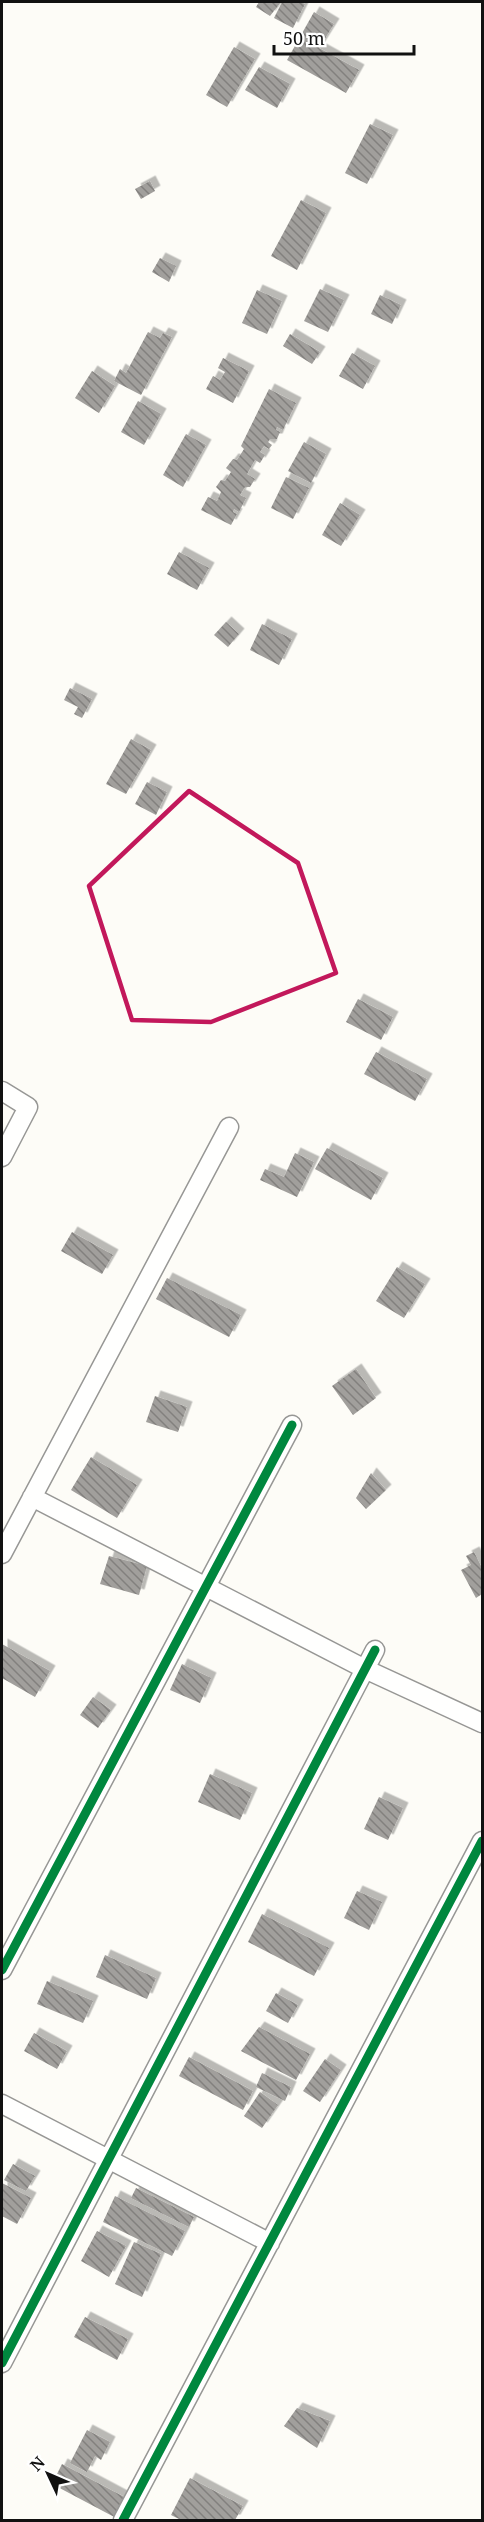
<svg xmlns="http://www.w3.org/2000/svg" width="484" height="2522" viewBox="0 0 484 2522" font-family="'Noto Serif',serif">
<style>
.building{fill:url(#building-back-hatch);filter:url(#shadow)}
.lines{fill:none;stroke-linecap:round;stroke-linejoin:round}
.minor-casing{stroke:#979795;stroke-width:21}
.minor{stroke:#fffffe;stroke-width:18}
.cycleway-casing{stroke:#fff;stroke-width:13}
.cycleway{stroke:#00873e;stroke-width:9}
.marked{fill:none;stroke:#c2185b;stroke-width:4.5;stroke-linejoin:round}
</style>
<defs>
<pattern id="building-back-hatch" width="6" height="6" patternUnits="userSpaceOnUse" patternTransform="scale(1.5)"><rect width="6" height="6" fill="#a19f9c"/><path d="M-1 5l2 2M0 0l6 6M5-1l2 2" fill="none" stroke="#82807e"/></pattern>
<filter id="shadow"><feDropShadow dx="5.5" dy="-5.5" stdDeviation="0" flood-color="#0004"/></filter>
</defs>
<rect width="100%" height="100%" fill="#fdfcf7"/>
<!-- building -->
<path class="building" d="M259,2H281L270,16L256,7Z
M282,2H300L305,4L293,28L274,18Z
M314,12L334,24L319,48L359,70L346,93L287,60Z
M234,47L255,59L227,107L206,95Z
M259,67L290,84L277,108L245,90Z
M370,124L393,135L367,184L345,173Z
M150,181L155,191L141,199L135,189Z
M301,200L326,213L297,270L271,256Z
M160,258L176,266L169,282L152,272Z
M320,289L344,300L328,332L304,321Z
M257,290L282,301L267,334L242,323Z
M380,295L401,305L392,324L371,314Z
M148,332L160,338L163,333L172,337L141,395L114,381L120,369L126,373Z
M290,334L320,352L312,364L283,346Z
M352,353L375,366L363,389L339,376Z
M223,358L249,371L233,403L206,389L213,376L220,380L225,372L218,368Z
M92,371L115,386L99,413L75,398Z
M269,389L296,403L283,430L277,427L276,430L280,432L277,439H270L268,442L272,445L269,449L264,446L260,452L265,455L260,463L255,460L247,474L255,479L250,487H245L240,495L246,498L239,512L234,509L233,512L237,514L231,525L201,510L208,497L217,501L221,492L216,487L221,480L225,481L231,472L226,468L233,459L237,460L244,449L241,446Z
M138,401L161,414L144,445L121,432Z
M186,434L206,445L183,487L163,475Z
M304,442L326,454L311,483L288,471Z
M286,477L309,488L293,519L271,508Z
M340,503L360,515L341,546L322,535Z
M179,552L209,568L197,590L167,574Z
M226,622L239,634L228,647L214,635Z
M262,624L292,639L279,665L250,650Z
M70,688L92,699L82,718L74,714L78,707L64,700Z
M131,739L151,750L126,794L106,784Z
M147,782L167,792L156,815L135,804Z
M358,999L393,1017L381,1040L346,1022Z
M376,1052L427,1079L415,1101L364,1074Z
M327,1148L383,1178L371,1200L315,1169Z
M295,1153L314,1162L297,1197L260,1180L265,1169L284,1177Z
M72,1232L113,1255L102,1274L61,1251Z
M397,1267L425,1284L404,1318L376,1301Z
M167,1278L241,1315L229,1337L156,1299Z
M356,1369L376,1398L353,1415L332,1386Z
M155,1396L187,1407L178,1432L146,1422Z
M91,1457L137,1485L117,1518L71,1490Z
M371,1473L386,1490L366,1509L356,1498Z
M474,1552L482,1568V1594L476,1598L461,1570L471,1565L466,1556Z
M109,1556L147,1566L139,1595L100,1584Z
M2,1644L50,1671L35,1697L2,1678Z
M182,1664L211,1678L200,1703L170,1690Z
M93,1697L111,1710L98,1728L80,1715Z
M210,1774L252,1793L240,1820L198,1802Z
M379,1797L403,1808L388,1840L364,1829Z
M357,1891L382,1902L369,1930L344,1918Z
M262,1914L329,1948L314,1976L248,1942Z
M105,1955L156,1978L147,1999L96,1977Z
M47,1981L93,2001L83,2023L37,2004Z
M276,1993L298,2005L288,2023L266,2011Z
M259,2027L310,2054L296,2080L241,2051Z
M34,2033L67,2051L57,2069L24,2051Z
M189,2057L253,2091L243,2110L179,2076Z
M325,2059L341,2070L320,2102L303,2091Z
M262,2073L291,2087L285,2101L256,2087Z
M260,2092L278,2105L262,2128L244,2116Z
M13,2164L35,2176L26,2191L4,2180Z
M2,2183L31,2198L17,2224L2,2216Z
M136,2188L194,2217L189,2227L131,2198Z
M115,2196L185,2231L172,2256L103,2222Z
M97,2231L126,2246L109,2277L81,2261Z
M134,2242L161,2254L142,2297L115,2284Z
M85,2317L128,2339L117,2360L74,2337Z
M297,2408L330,2421L317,2448L284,2426Z
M87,2430L110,2442L101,2460L95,2456L87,2472L70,2463Z
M62,2464L128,2499L118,2519L52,2484Z
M190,2478L243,2506L235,2520H181L171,2515Z"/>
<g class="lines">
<!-- minor casing -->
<g class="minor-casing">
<path id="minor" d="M2,1091L28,1107L2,1157
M32,1497L365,1669L482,1723
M2,1554L229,1127
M2,1970L292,1425
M2,2104L270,2243
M2,2363L375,1650
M123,2520L482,1841"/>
</g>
<!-- minor -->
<use href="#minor" class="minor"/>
<!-- cycleway casing -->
<g class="cycleway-casing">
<path id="cycleway" d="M2,1970L292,1425
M2,2363L375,1650
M123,2520L482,1841"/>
</g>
<!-- cycleway -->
<use href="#cycleway" class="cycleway"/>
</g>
<!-- marked area -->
<path class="marked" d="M189,791L298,863L336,973L211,1022L132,1020L89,886Z"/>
<!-- border -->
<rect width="484" height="2522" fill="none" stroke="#111111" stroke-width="6"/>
<!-- north arrow -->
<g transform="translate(48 2474) rotate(314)" stroke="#ffffff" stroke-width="4.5" paint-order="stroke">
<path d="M0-4.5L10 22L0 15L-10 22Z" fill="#111111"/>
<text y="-9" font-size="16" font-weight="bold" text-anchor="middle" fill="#111111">N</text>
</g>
<!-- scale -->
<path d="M274 45v9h140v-9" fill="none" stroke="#111111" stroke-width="3"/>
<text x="283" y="45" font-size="18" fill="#111111" stroke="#ffffff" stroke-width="4.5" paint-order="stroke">50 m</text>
</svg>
